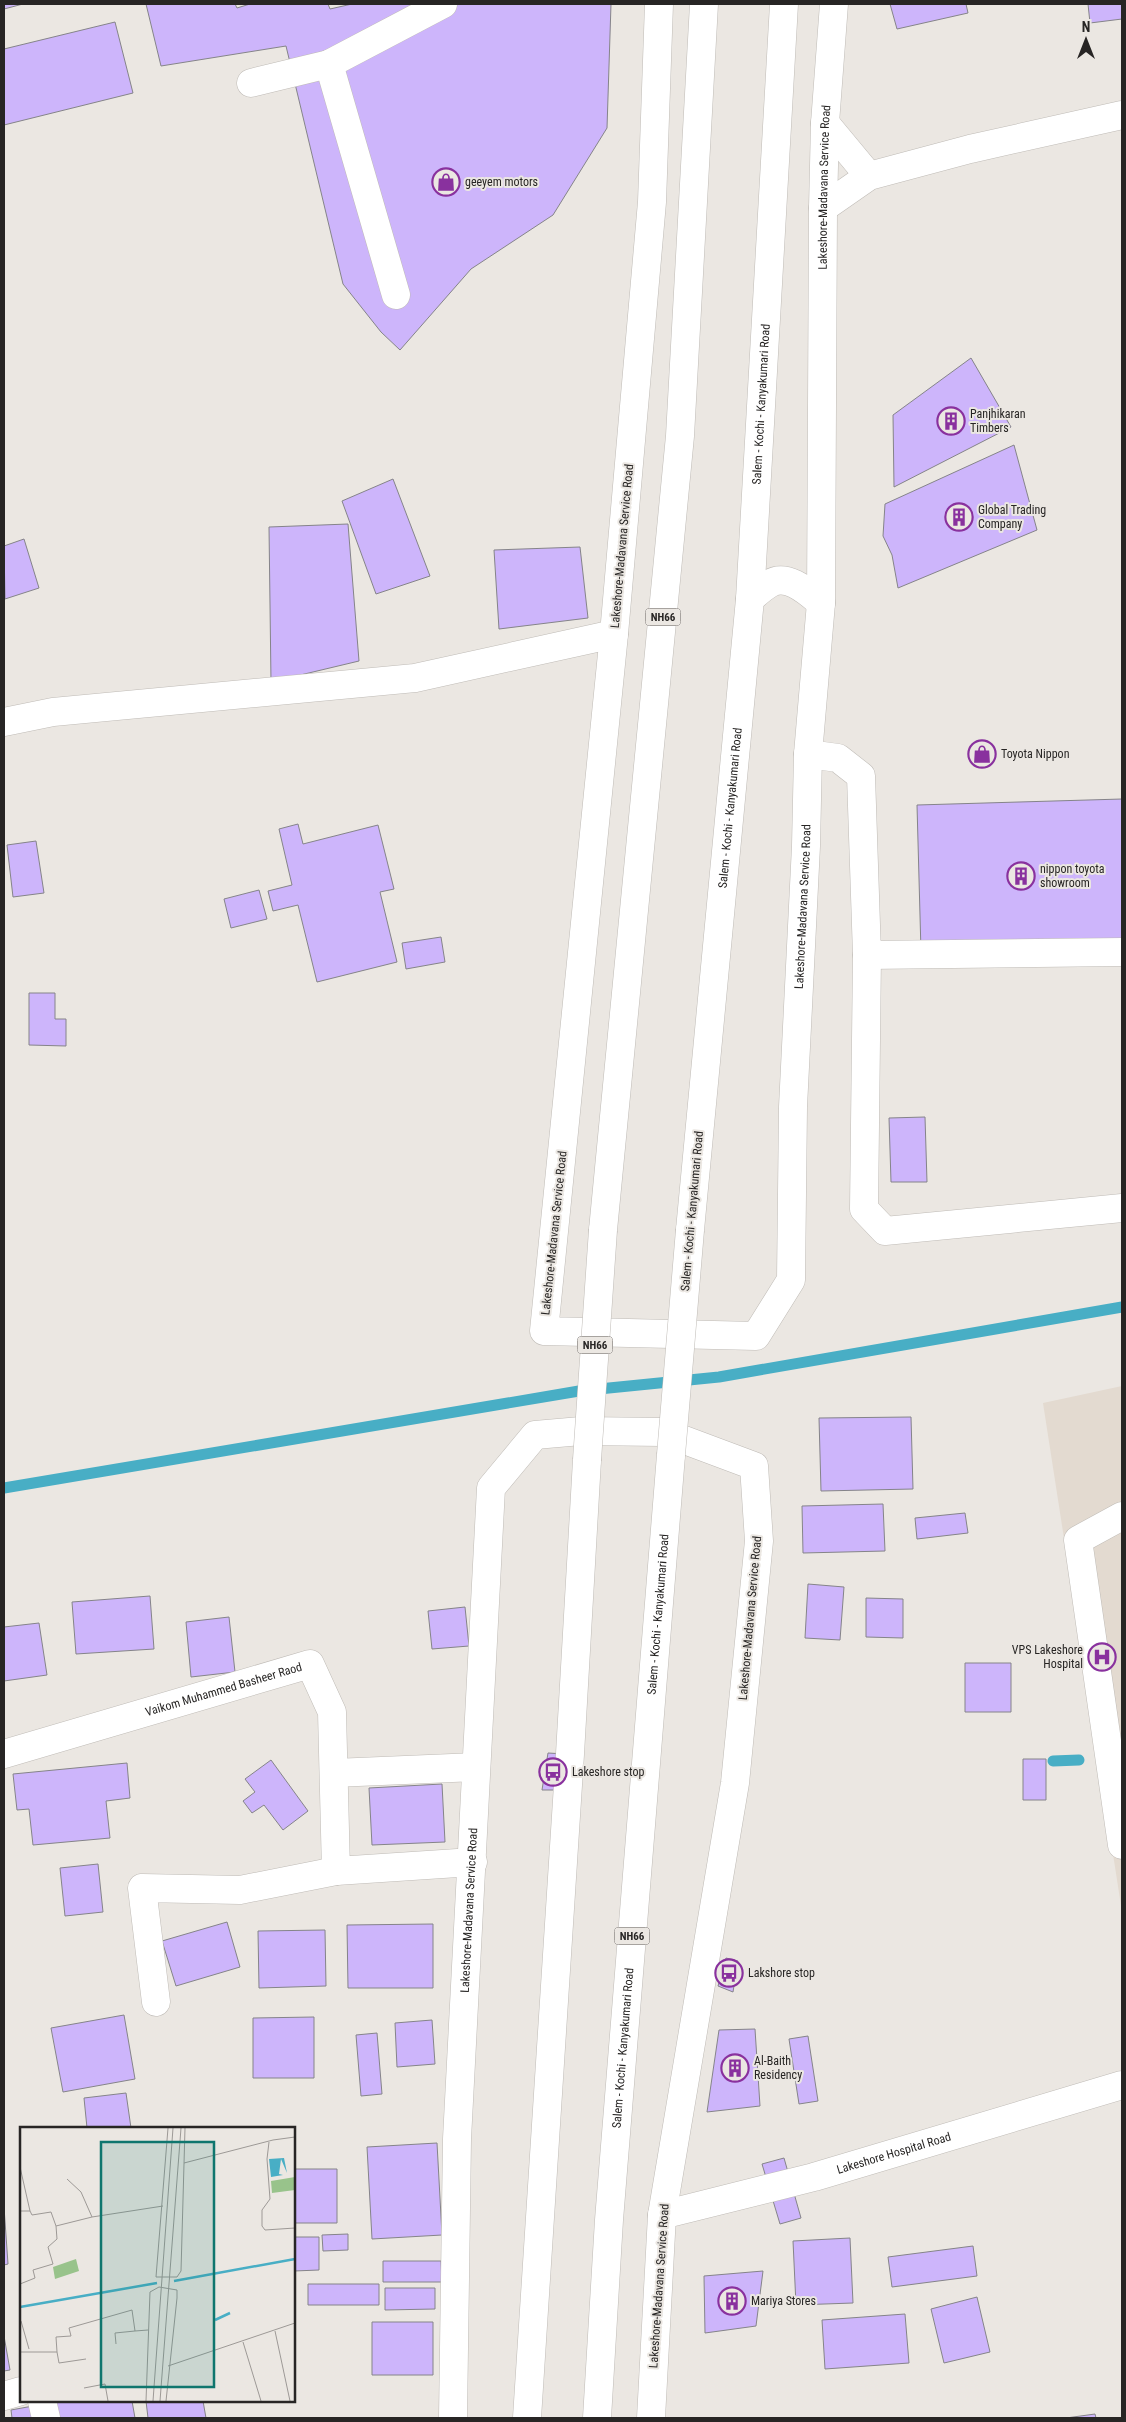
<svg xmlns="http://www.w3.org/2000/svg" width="1126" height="2422" viewBox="0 0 1126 2422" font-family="'Roboto Condensed',sans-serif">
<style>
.built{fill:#e3dad0}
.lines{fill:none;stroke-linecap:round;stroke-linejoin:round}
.stream{stroke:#48aec5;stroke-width:11}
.building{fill:#cdb5fb;stroke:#858489}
.minor-casing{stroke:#bfbbb6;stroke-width:29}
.highway-casing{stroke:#bfbbb6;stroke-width:29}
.minor{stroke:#fff;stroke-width:28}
.highway{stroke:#fff;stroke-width:28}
.highway-bridge-casing{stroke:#bfbbb6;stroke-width:29;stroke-linecap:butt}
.highway-bridge{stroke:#fff;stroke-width:28}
.labels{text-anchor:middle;stroke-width:4;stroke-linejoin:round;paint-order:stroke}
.shield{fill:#ebe7e2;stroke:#625f5d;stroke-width:1}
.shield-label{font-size:11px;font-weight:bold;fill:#272524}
.poi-label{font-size:12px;fill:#272524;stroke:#ebe7e2;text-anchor:start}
.street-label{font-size:12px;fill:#272524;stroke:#ebe7e2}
.inset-river{fill:none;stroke:#48aec5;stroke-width:2.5}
.inset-road{fill:none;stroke:#9d9996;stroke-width:1}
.view{fill:#0f766e;fill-opacity:0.15;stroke:#0f766e;stroke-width:2.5}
.inset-edge{fill:none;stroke:#272524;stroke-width:2.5}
</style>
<rect width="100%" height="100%" fill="#ebe7e2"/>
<!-- built -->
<path class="built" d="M1122,1386V1912L1043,1403Z"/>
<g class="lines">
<!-- stream -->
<path class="stream" d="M4,1488L579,1391L719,1377L1122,1307
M1053,1761L1079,1760"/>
</g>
<!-- building -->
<path class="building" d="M4,4H23L4,9Z
M146,4H235L237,8L250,4H328L330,9L352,4H611L607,128L553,215L471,269L400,350L381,332L343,284L286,46L161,66Z
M890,4H966L968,13L897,29Z
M1088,4H1122V19L1090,23Z
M115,22L133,93L4,125V49Z
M971,358L1011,427L894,487L893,415Z
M1014,445L1037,530L898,588L892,555L883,536L885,504Z
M393,479L430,576L376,594L342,501Z
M348,524L359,661L271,682L269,527Z
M24,539L39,588L5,599L4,546Z
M580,547L588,618L499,629L494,550Z
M1122,799V947L921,952L917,805Z
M298,824L303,844L378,825L394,889L380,892L397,962L317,982L298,905L273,911L268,891L292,885L279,829Z
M36,841L44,893L13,897L7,845Z
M259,890L267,919L231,928L224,899Z
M441,937L445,962L406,969L402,943Z
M29,993H55V1019H66V1046L29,1045Z
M925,1117L927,1182H891L889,1118Z
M911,1417L913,1489L821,1491L819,1418Z
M883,1504L885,1551L803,1553L802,1506Z
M965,1513L968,1533L917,1539L915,1518Z
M808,1584L844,1587L840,1640L805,1638Z
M150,1596L154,1649L76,1654L72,1602Z
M866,1598L903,1599V1638L866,1637Z
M465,1607L469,1646L432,1649L428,1611Z
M229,1617L235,1672L191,1677L186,1622Z
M39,1623L47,1675L4,1681V1627Z
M965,1663H1011V1712H965Z
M548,1753L565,1754L559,1790H542Z
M1023,1759H1046V1800H1023Z
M271,1760L308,1811L283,1830L264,1805L252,1813L243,1801L255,1792L245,1779Z
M127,1763L130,1798L106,1801L110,1838L33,1845L29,1809L17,1810L13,1774Z
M442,1784L445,1842L372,1845L369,1788Z
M98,1864L103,1912L65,1916L60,1868Z
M227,1922L240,1967L176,1986L162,1941Z
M433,1924V1988H348L347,1925Z
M325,1930L326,1986L259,1988L258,1931Z
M726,1958L738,1961L733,1992L718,1986Z
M124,2015L135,2079L63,2092L51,2028Z
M314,2017V2078H253V2018Z
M432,2020L435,2064L397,2067L395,2023Z
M755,2029L760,2106L707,2112L719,2030Z
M377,2033L382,2094L361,2096L356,2035Z
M808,2036L818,2101L799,2104L789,2039Z
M126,2093L131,2128H87L84,2098Z
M437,2143L442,2235L372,2239L367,2147Z
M784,2158L801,2218L780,2224L762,2164Z
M294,2169H337V2223H294Z
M4,2207L8,2264L4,2265Z
M348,2234V2250L323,2251L322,2235Z
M294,2237H319V2270L294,2271Z
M850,2238L853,2303L796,2305L793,2241Z
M973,2246L977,2276L892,2287L888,2257Z
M383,2261H441L442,2282H383Z
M763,2271L756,2326L705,2333L704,2276Z
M308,2284H379V2305H308Z
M385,2288H435V2309L385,2310Z
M977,2297L990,2352L944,2363L931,2309Z
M905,2314L909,2363L825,2369L822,2320Z
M372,2322H433V2375H372Z
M4,2336L10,2370L4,2371Z
M56,2401H132L135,2418H55Z
M146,2401H203L206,2418H148Z
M33,2406L35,2418H12L11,2410Z
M1095,2414L1096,2418H1066Z"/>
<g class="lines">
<!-- minor casing -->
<g class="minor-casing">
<g id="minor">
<path id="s1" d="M659,4L652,202L614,634L544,1331L756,1336L791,1280L793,1107L806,846L808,754L821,603L823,208L825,123L834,4"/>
<path d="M329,64L396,295"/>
<path d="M251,83L329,64L443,4"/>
<path d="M825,123L869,176"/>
<path d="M823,208L869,176L970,149L1122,115"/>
<path d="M4,722L53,712L415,678L614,634"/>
<path d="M808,754L838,758L861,776L867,955L1122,952"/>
<path d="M867,955L864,1209L885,1231L1122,1208"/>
<path d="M1122,1516L1078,1540L1122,1845"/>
<path id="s2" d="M4,1754L310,1664L332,1712L336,1871L473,1862"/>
<path d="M334,1773L476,1767"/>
<path d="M156,2002L142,1888L240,1890L336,1871"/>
<path id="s3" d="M662,2215L814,2177L1122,2085"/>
<path d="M4,2396L21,2391"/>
<path d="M42,2401L46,2418"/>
<path id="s4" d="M453,2418L457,2139L491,1488L535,1435L581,1431L663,1432L754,1466L759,1541L735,1783L662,2215L651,2418"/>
</g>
</g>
<!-- highway casing -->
<g class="highway-casing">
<g id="highway">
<path d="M750,599C756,594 762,588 769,584C787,572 809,593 821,603"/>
<path d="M603,1230L680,436L704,4"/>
<path id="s5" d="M690,1230L750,599L784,4"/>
<path d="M527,2418L570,1754L587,1460"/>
<path id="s6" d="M597,2418L609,2220L671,1455"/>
</g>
</g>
<!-- minor -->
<use href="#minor" class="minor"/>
<!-- highway -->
<use href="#highway" class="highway"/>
<!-- highway-bridge casing -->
<g class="highway-bridge-casing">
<path id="highway-bridge" d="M671,1455L690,1230
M587,1460L603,1230"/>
</g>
<!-- highway-bridge -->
<use href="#highway-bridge" class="highway-bridge"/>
</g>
<!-- icons -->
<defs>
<g id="shop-ring" transform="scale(1.4375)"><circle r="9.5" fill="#ebe7e2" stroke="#89319e" stroke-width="1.5"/><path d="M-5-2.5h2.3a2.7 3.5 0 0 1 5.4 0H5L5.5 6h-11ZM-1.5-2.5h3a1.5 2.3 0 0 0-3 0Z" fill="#89319e"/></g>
<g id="building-ring" transform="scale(1.4375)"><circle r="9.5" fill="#ebe7e2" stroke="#89319e" stroke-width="1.5"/><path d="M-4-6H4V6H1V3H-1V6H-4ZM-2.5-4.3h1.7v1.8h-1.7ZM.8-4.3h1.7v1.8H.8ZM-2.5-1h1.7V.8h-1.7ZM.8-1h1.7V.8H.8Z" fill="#89319e"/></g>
<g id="hospital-ring" transform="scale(1.4375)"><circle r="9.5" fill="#ebe7e2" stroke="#89319e" stroke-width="1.5"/><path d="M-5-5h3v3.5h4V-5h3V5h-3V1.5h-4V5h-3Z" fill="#89319e"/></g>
<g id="bus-ring" transform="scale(1.4375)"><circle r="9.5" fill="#ebe7e2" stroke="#89319e" stroke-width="1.5"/><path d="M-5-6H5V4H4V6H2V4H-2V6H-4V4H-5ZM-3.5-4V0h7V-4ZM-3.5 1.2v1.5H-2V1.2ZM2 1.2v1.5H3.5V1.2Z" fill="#89319e"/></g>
</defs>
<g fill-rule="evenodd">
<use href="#shop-ring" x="446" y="182"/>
<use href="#building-ring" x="951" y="421"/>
<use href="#building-ring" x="959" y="517"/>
<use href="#shop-ring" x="982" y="754"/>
<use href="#building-ring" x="1021" y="876"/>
<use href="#hospital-ring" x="1102" y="1657"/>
<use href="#bus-ring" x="553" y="1772"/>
<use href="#bus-ring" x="729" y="1973"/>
<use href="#building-ring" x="735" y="2068"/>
<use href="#building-ring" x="732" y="2301"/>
</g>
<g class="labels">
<!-- shield labels -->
<g class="shield">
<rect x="645.5" y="608.5" width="35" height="17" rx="4"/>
<rect x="577.5" y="1336.5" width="35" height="17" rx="4"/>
<rect x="614.5" y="1927.5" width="35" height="17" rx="4"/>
</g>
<g class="shield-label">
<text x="663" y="621">NH66</text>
<text x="595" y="1349">NH66</text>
<text x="632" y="1940">NH66</text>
</g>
<!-- poi labels -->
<g class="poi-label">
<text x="465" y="186">geeyem motors</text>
<text x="970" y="418">Panjhikaran<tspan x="970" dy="14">Timbers</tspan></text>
<text x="978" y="514">Global Trading<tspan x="978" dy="14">Company</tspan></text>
<text x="1001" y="758">Toyota Nippon</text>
<text x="1040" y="873">nippon toyota<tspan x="1040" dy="14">showroom</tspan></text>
<text x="1083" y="1654" text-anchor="end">VPS Lakeshore<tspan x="1083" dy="14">Hospital</tspan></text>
<text x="572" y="1776">Lakeshore stop</text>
<text x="748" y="1977">Lakshore stop</text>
<text x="754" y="2065">Al-Baith<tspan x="754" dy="14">Residency</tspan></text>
<text x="751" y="2305">Mariya Stores</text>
</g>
<!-- street labels -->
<g class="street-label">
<text dy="4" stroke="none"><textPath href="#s1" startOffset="2704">Lakeshore-Madavana Service Road</textPath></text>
<text dy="4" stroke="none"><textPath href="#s5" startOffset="829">Salem - Kochi - Kanyakumari Road</textPath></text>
<text transform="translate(622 546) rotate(-85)" y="4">Lakeshore-Madavana Service Road</text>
<text dy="4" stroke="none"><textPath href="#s5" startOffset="424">Salem - Kochi - Kanyakumari Road</textPath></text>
<text dy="4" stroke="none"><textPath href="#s1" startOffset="1984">Lakeshore-Madavana Service Road</textPath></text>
<text transform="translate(692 1211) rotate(-85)" y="4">Salem - Kochi - Kanyakumari Road</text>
<text transform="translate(554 1233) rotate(-84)" y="4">Lakeshore-Madavana Service Road</text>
<text dy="4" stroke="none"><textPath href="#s6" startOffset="806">Salem - Kochi - Kanyakumari Road</textPath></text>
<text transform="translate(750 1618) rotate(-85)" y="4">Lakeshore-Madavana Service Road</text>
<text dy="4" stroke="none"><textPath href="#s2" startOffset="229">Vaikom Muhammed Basheer Raod</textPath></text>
<text dy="4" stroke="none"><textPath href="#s4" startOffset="508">Lakeshore-Madavana Service Road</textPath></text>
<text dy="4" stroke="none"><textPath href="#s6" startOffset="371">Salem - Kochi - Kanyakumari Road</textPath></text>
<text dy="4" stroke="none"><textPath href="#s3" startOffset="240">Lakeshore Hospital Road</textPath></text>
<text transform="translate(659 2286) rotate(-86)" y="4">Lakeshore-Madavana Service Road</text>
</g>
</g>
<!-- overview -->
<g transform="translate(20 2127)">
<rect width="275" height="275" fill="#ebe7e2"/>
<path d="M275,50V63L252,66L251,54ZM56,132L59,144L35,152L33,140Z" fill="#98c38b"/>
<path d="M264,31L267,46L261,32L259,47L263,48L251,50L249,32Z" fill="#48aec5"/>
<path class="inset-river" d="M154,154L275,132M0,180L137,156M195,193L210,186"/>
<path class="inset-road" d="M148,1L136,150H157L161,144L165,1M249,15L247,32L250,72L242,83V99L245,103L275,101M164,36L253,13L275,10M0,40L10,84M47,52L61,65L72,90M0,84H10L12,88L31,85L36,99L72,90L143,79M0,157L15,151L13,143L33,137L28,120L37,112L36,99M1,194L9,222M255,204L270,274M223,215L241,274M96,217L95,206L115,204M0,225H37L36,210L51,209L49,201L112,183L115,204L128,203M37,225L39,236L66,232M148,239L275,196M64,261L85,257L88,274M126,274L130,165L139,160L157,163V171L146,274M133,274L153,1M140,274L161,1"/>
<path class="view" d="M81,15H194V260H81Z"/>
<rect width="275" height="275" class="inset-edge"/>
</g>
<!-- border -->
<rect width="1126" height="2422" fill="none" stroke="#272524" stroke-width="10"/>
<!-- north arrow -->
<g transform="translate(1086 40)" stroke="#ebe7e2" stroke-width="4" paint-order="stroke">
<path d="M0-4L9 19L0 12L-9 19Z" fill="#272524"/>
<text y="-8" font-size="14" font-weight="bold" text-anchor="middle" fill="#272524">N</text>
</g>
</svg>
